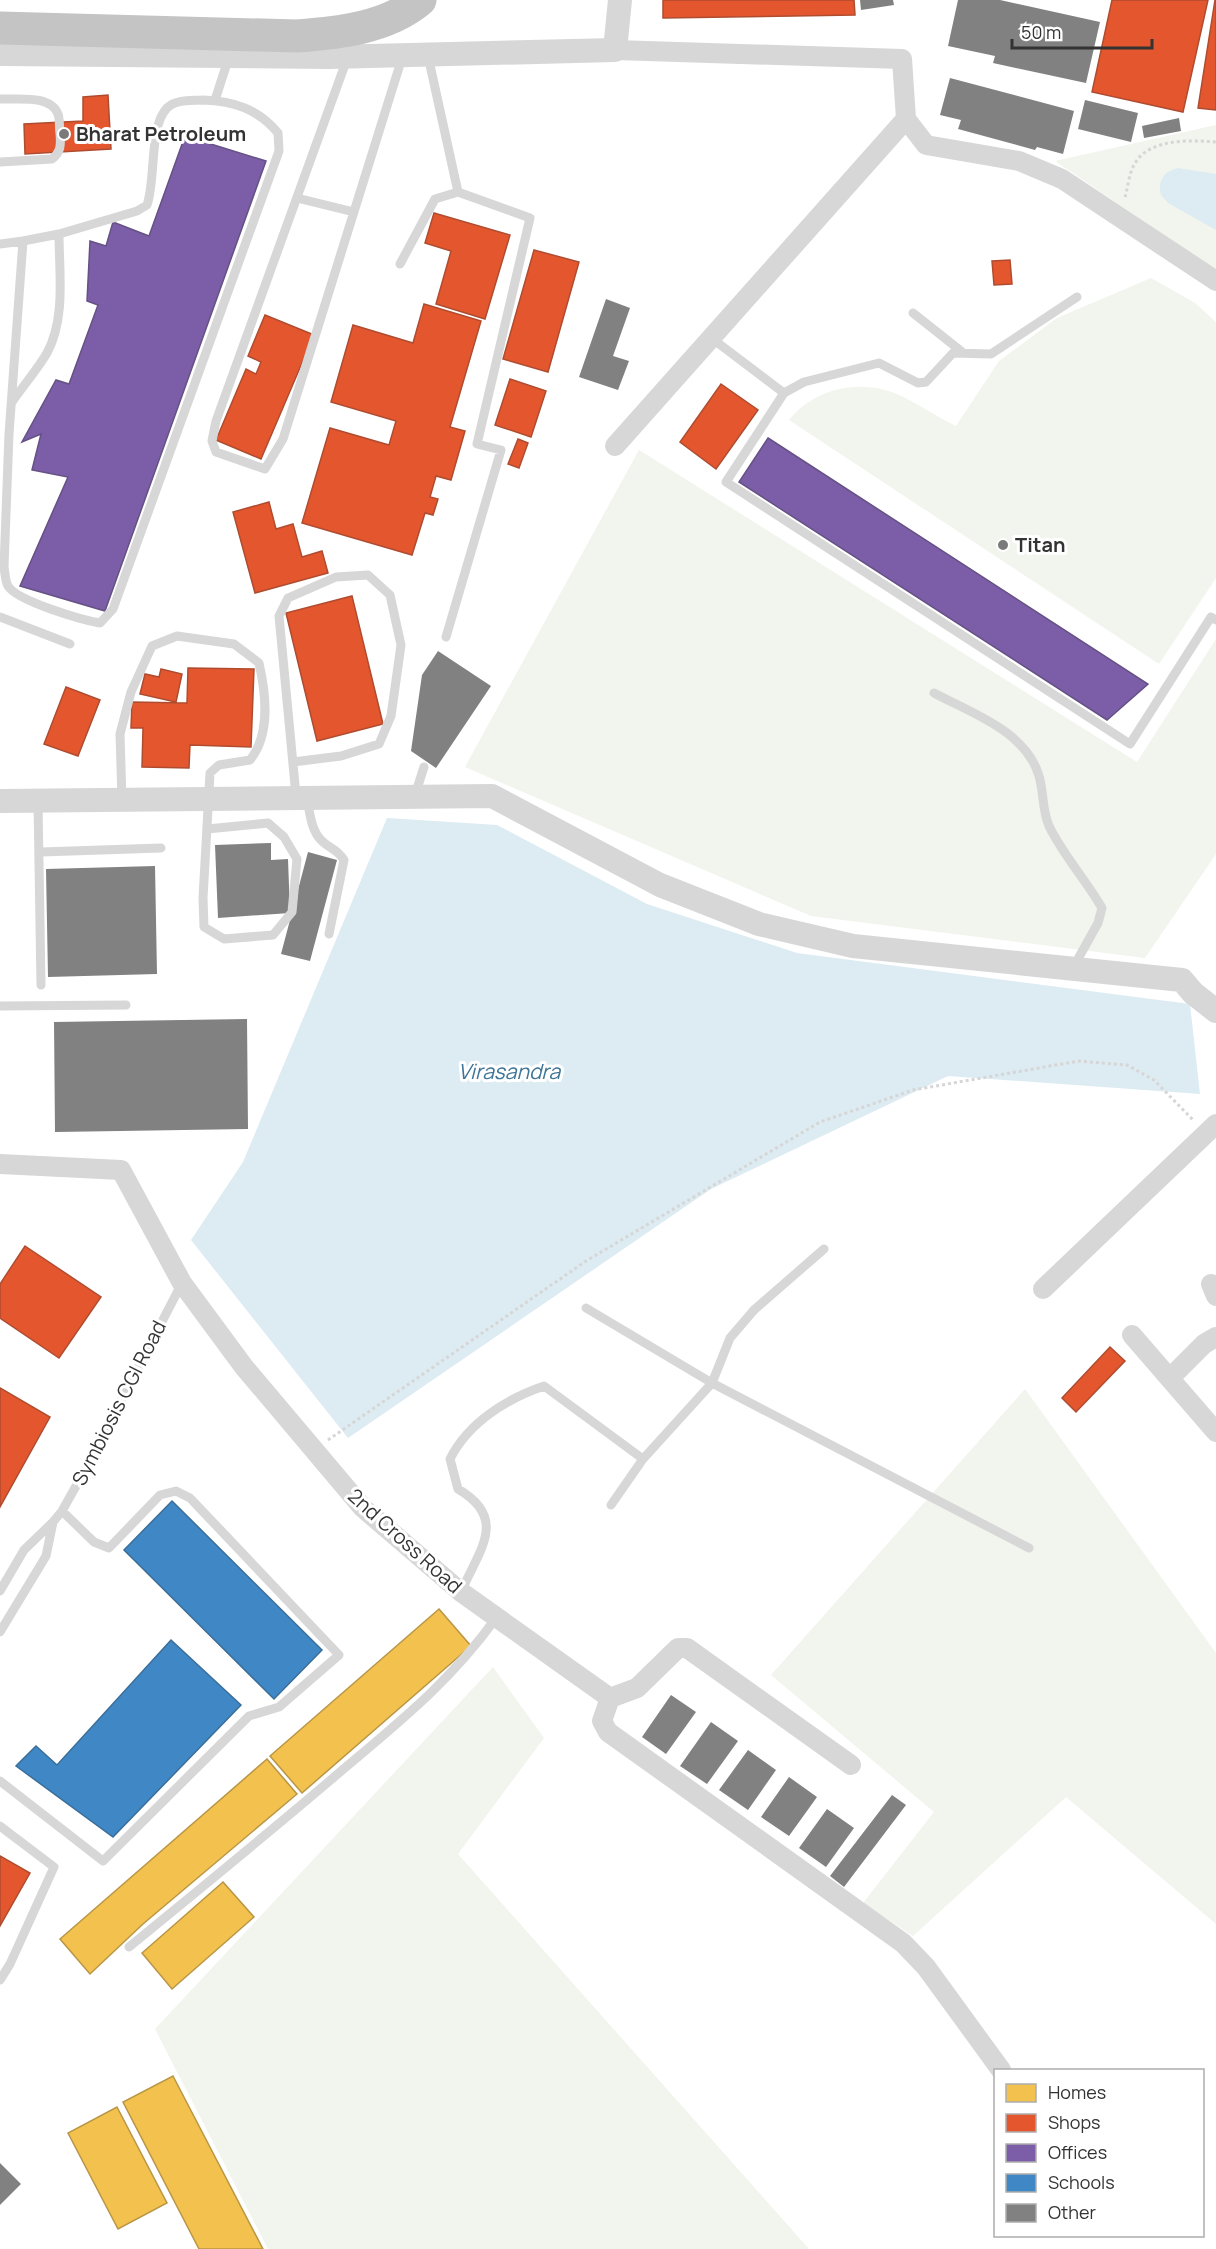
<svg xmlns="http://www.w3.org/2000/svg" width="1216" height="2249" viewBox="0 0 1216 2249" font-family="Manrope,sans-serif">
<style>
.green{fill:#f1f5ed}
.water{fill:#ddebf3}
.homes{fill:#f2c14e;stroke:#b99646;stroke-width:1.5}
.shops{fill:#e4572e;stroke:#af4c30;stroke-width:1.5}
.offices{fill:#7b5ea7;stroke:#655184;stroke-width:1.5}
.schools{fill:#3f88c5;stroke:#3b6e99;stroke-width:1.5}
.building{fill:#818181}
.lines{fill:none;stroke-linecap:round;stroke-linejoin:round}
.path{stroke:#d6d6d6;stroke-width:3;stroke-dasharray:3 3;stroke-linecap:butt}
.service{stroke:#d7d7d7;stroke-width:9}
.minor{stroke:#d7d7d7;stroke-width:20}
.tertiary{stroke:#d7d7d7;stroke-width:24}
.motorway{stroke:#c4c4c4;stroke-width:33}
.poi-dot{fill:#7a7a7a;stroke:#fff;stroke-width:2}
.labels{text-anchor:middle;stroke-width:6;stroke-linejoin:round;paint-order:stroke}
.poi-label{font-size:20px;font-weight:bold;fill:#333;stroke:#fff;text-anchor:start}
.street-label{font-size:20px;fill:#333;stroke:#fff}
.water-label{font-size:21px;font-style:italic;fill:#3f7597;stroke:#fff}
</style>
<rect width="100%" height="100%" fill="#fff"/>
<!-- green -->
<path class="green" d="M1216,125V270L1055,161Z
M1151,278L1195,303L1216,322V578L1159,664L789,420C815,388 861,378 899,395C919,404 937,417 956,426L999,361L1057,318Z
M639,450L1137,762L1216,639V854L1145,958L811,916L465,767Z
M1025,1389L1216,1653V1924L1066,1797L913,1936L863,1903L934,1812L771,1675Z
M493,1667L544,1738L458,1854L809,2249H268L155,2029Z"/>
<!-- water -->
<path class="water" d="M1178,168L1216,174V230L1168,203L1161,195C1157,181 1164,171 1178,168Z
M387,818L497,825L647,904L797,953L1190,1004L1200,1094L948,1076L711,1189L348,1438L191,1240L243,1162Z"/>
<!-- homes -->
<path class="homes" d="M439,1609L471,1646L302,1793L270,1756Z
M267,1759L297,1794L143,1924L90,1974L60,1939Z
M223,1882L254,1917L172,1989L142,1953Z
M173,2076L263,2249H199L123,2102Z
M117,2107L167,2203L118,2229L68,2133Z"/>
<!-- shops -->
<path class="shops" d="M663,0H854L855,15L663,18Z
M1112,0H1208L1183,112L1092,92Z
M1215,0H1216V110L1198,108Z
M108,95L111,149L25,154L24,124L83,121V97Z
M434,213L510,235L485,319L436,304L451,251L425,243Z
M534,250L579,262L548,372L503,359Z
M1010,260L1012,284L994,285L992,261Z
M424,304L481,321L450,427L465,431L451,480L436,476L430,497L438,499L433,515L425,513L412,555L302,523L330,428L389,445L396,421L331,402L353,325L413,343Z
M265,315L314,335L261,459L216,440L246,369L256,374L261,362L248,356Z
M510,379L546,391L531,437L495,425Z
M721,384L758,410L716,469L680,442Z
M518,439L528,443L519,468L508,464Z
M269,502L276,529L293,524L302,557L322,551L328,573L255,593L233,512Z
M352,596L383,724L317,741L286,613Z
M188,668L254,669L251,747L190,745L189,768L142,767L143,728H131L132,702L187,703Z
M161,669L182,674L176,702L140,694L145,674L159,677Z
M66,687L100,700L78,756L44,744Z
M25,1246L101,1297L59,1358L0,1318V1284Z
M1110,1347L1125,1361L1076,1412L1062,1398Z
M0,1388L50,1417L0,1507Z
M0,1856L30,1873L0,1926Z"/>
<!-- offices -->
<path class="offices" d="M185,136L266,161L105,611L20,586L68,477L32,470L41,434L22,442L56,380L69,384L98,305L87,301L90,241L106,246L113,222L149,236Z
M768,438L1148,684L1107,720L739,482Z"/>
<!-- schools -->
<path class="schools" d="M172,1501L322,1650L274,1699L124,1550Z
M171,1640L241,1705L113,1837L16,1766L36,1746L57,1765Z"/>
<!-- building -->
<path class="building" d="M860,0H893L894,5L861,10Z
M958,0H1000L1100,22L1086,83L993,63L995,56L948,46Z
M950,78L1074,111L1063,154L1037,147L1035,150L958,129L961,120L940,115Z
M1085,100L1138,113L1131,142L1078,129Z
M1179,118L1181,131L1144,138L1142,126Z
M606,299L630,308L613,356L629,361L618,390L579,377Z
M438,651L491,686L436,768L411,751L422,675Z
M271,843V860L288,859L290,913L218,918L215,845Z
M308,852L337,860L310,961L281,954Z
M155,866L157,974L48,977L46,869Z
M247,1019L248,1129L55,1132L54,1022Z
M671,1695L696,1712L666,1754L642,1737Z
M711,1722L738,1741L707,1784L680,1766Z
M748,1750L776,1770L748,1810L719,1790Z
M789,1777L817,1797L789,1836L761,1817Z
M892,1795L906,1805L844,1887L830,1876Z
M827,1809L854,1828L826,1867L799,1848Z
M0,2163L21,2184L0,2205Z"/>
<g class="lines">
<!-- path -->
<path class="path" d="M1125,197C1128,187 1129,174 1134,165C1148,138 1190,140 1216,142
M328,1440L586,1261L820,1122L913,1090L1079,1061L1127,1065L1154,1080L1194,1121"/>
<!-- service -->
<path class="service" d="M347,59L216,421L212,441L216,452L265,469L283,439L402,58
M0,99C17,100 50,94 58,114C60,119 59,128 60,133C61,145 61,152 52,159L0,162
M203,100C234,101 258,109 278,133L279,151L113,609L100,623C82,620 17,601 8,586C5,581 5,572 4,567L9,434L23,241L59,234L137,211L147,205C156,180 149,126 167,108C176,99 192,101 203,100Z
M215,100L229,57
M297,198L354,212
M0,244L23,241
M400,264L435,199L458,192L428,56
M913,313L961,351
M710,337L784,393L726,482L1130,744L1211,617L1216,620
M784,393L804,382L879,363L918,383L926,382L953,353L991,354L1077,297
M12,402C23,386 37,370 47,353C66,318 59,272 59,234
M0,617L70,644
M446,637L501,450L477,444L530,218L458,192
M934,693C971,713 1026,731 1039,776C1044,793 1042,810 1049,826C1063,855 1086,880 1102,908L1098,923L1074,966
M293,762L341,756L379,744L391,716L401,645L390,595L368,575L336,577L288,598L279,616L296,796
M415,795L424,767
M307,799C310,813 311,831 322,841C330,849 336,848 344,860L329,934
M122,800L120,734L131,692L152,646L177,636L234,644L259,663C266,694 271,734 250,760L219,765L210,773L203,898L204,927L224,939L273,935L292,912L297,859L284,837L268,823L207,829
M38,803L41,985
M41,852L161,848
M0,1006L126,1005
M586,1308L712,1383L1029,1548
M611,1505L643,1459L712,1383L730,1338L754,1310L824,1249
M53,1522L62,1511L85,1470L182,1283
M0,1591L24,1550L53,1522L46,1556L0,1632
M461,1592C479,1550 509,1519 458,1489L450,1459C468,1423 506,1399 544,1386L643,1459
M0,1781L103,1861L249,1716L279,1707L339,1655L190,1498L176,1491L160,1495L109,1548L94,1542L62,1511
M0,1826L54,1867L10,1964L0,1980
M129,1947C200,1889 271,1831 340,1772C399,1722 450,1682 496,1618"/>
<!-- minor -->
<path class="minor" d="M906,119L926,145L1019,161L1062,179L1216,281
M615,446L906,119L902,59L615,50
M0,1164L121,1170L182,1283L244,1367L363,1508L461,1592L610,1698
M1211,1284L1216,1296
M1043,1289L1216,1124
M1132,1335L1216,1432
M1170,1378L1204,1344L1216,1337
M610,1698L602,1721L608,1732L903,1943L926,1967L1001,2070
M610,1698L637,1688L678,1648H687L851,1765"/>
<!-- tertiary -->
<path class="tertiary" d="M0,54L330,57L615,50L620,0
M0,801L492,796L660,885L759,924L853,946L1182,980L1193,993L1216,1011"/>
<!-- motorway -->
<path class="motorway" d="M0,28L297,36C338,33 387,28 420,0"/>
</g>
<!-- markers -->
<g class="poi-dot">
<circle cx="64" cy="134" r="6"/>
<circle cx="1003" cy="545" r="6"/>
</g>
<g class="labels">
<!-- poi labels -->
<g class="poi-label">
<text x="76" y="141">Bharat Petroleum</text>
<text x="1015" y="552">Titan</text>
</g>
<!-- street labels -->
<g class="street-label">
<text transform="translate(119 1403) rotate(-63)" y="7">Symbiosis CGI Road</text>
<text transform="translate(405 1541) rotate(42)" y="7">2nd Cross Road</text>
</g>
<!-- water labels -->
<g class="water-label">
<text x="509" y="1079">Virasandra</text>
</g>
</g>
<!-- legend -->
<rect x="994" y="2069" width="210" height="168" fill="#ffffff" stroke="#adadad" stroke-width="1.5"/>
<rect x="1006" y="2084" width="30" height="18" fill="#f2c14e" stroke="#adadad" stroke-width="1.5"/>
<text x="1048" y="2099" font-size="18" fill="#333333">Homes</text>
<rect x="1006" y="2114" width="30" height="18" fill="#e4572e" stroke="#adadad" stroke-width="1.5"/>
<text x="1048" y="2129" font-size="18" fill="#333333">Shops</text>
<rect x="1006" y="2144" width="30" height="18" fill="#7b5ea7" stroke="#adadad" stroke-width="1.5"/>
<text x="1048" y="2159" font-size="18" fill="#333333">Offices</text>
<rect x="1006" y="2174" width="30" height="18" fill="#3f88c5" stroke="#adadad" stroke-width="1.5"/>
<text x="1048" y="2189" font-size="18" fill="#333333">Schools</text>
<rect x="1006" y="2204" width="30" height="18" fill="#818181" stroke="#adadad" stroke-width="1.5"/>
<text x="1048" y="2219" font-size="18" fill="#333333">Other</text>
<!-- scale -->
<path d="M1012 39v9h140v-9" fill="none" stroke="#333333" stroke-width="3"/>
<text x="1021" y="39" font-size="18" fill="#333333" stroke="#ffffff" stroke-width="4.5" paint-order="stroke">50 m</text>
</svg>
